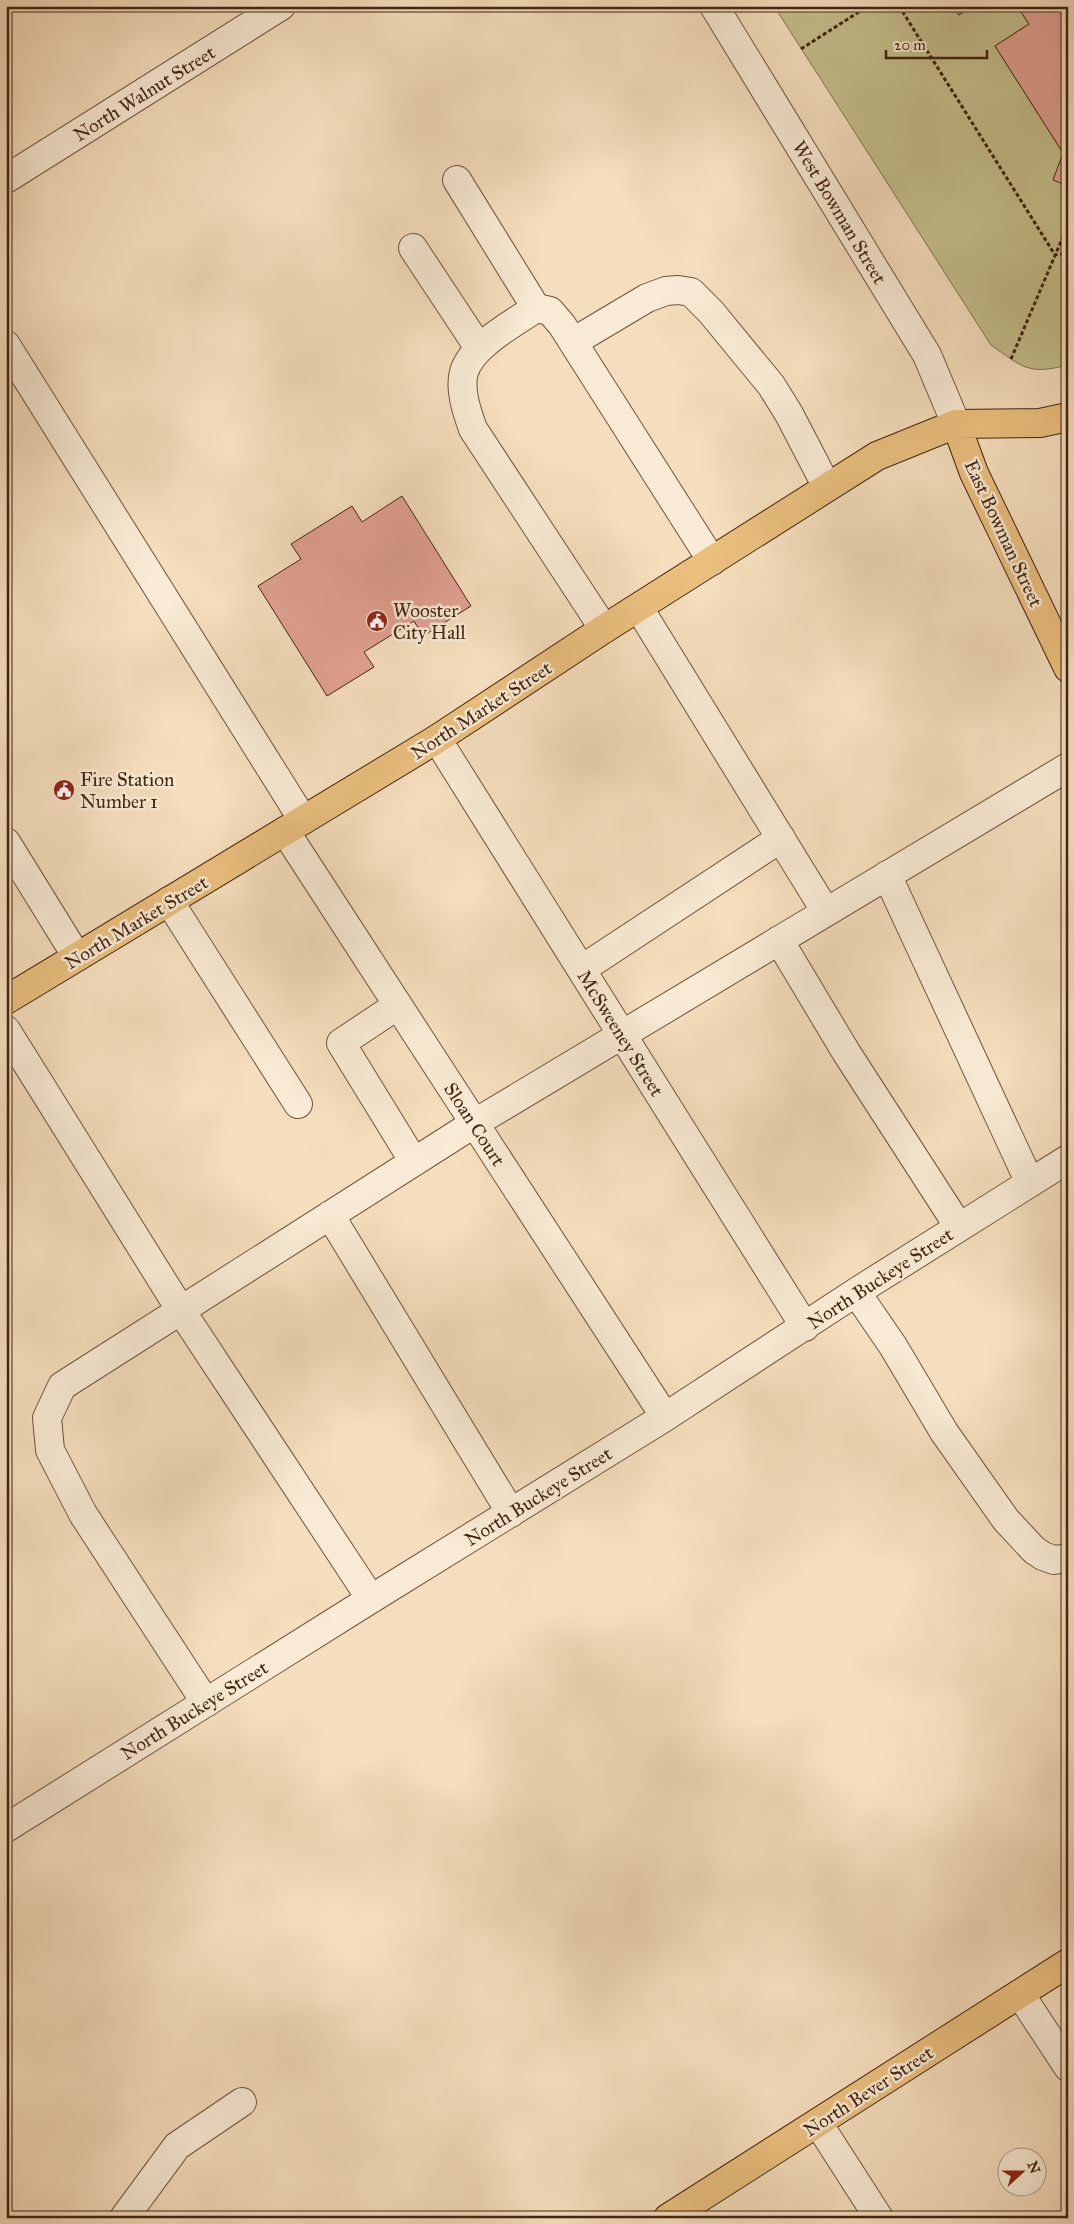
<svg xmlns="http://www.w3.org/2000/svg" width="1074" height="2224" viewBox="0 0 1074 2224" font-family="'IM FELL Great Primer',serif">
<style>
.grass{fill:#c4bf8c;stroke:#82724e}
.building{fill:#e2a193;stroke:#412511}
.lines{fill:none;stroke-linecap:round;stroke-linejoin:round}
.minor-casing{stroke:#6e533c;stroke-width:30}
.major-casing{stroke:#412511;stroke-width:30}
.path{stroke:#412511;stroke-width:3;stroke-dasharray:4 2.5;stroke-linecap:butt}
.minor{stroke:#f8ead4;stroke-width:28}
.major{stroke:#eabf7e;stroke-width:28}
.labels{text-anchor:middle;stroke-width:5;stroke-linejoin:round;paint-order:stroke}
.street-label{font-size:19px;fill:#412511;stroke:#f8ead4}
.poi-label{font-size:19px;fill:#412511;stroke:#f8ead4;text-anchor:start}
</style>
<rect width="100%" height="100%" fill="#f5debd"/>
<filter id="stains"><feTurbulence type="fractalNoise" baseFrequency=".004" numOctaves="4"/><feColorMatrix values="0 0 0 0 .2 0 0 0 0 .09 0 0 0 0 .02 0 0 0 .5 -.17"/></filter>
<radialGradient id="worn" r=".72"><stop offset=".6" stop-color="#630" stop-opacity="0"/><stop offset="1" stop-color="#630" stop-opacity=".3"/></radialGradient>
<!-- grass -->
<path class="grass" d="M774,6H953L959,15L973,6H1017L1029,24L995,46L1063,153L1068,186V365C1028,375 1024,368 991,345Z"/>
<!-- building -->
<path class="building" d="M953,6H973L959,15Z
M1017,6H1068V186L1053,180L1063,153L995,46L1029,24Z
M402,496L471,606L423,636L414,621L364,652L374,667L327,696L258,586L301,559L291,544L352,506L362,522Z"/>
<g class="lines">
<!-- minor casing -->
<g class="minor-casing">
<path id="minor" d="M714,6L927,355L956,424
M6,179L281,6
M457,180L536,308
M413,248L479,348
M573,342L647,298L666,291L678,290L691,292L711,312L771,385L789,414L827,487
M6,345L303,820
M639,608L826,912
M604,629L473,429C467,412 459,390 464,372C472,345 513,324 536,308L550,311L562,325L712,561
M437,739L805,1327
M285,831L665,1417
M6,842L77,957
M887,875L1030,1183
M169,901L298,1104
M779,940L846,1052L959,1227
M582,969L781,838
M398,1005L341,1043L414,1162
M6,1030L180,1309L371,1599
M330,1215L511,1513
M856,1292L893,1346L944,1432L1006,1520L1034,1550L1043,1556L1054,1560L1068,1558
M206,1703L83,1514L50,1450L47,1418L62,1386L475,1123L1068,767
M6,1828L371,1599L665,1417L861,1289L1068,1159
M1020,1994L1068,2067
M818,2123L879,2218
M124,2218L177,2146L242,2102"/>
</g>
<!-- major casing -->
<g class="major-casing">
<path id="major" d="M956,424L974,473L1068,668
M6,1000L437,739L604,629L877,456L956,424L1040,423L1068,417
M668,2218L1068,1963"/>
</g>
<!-- path -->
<path class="path" d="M899,6L1055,255L1068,253
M801,49L868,6
M1011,359L1068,225"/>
<!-- minor -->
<use href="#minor" class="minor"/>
<!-- major -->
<use href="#major" class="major"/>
</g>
<!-- icons -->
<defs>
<g id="civic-disc" transform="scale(1.125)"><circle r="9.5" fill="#8f2418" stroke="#f8ead4"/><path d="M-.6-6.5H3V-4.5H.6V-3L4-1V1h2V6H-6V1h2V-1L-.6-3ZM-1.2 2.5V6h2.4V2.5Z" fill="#fff"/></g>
</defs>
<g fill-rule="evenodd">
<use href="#civic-disc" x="377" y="621"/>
<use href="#civic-disc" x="64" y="790"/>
</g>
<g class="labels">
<!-- street labels -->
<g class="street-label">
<text transform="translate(144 93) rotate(-32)" y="7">North Walnut Street</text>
<text transform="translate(840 212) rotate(59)" y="7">West Bowman Street</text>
<text transform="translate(1004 533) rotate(65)" y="7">East Bowman Street</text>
<text transform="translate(481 710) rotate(-33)" y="7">North Market Street</text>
<text transform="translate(136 922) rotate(-31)" y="7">North Market Street</text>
<text transform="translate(621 1033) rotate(58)" y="7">McSweeney Street</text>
<text transform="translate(475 1124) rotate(57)" y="7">Sloan Court</text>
<text transform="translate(880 1278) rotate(-33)" y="7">North Buckeye Street</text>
<text transform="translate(538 1496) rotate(-32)" y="7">North Buckeye Street</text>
<text transform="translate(194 1710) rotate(-32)" y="7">North Buckeye Street</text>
<text transform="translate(868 2091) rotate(-33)" y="7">North Bever Street</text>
</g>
<!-- poi labels -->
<g class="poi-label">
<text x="393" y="617">Wooster<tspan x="393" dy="22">City Hall</tspan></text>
<text x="80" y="786">Fire Station<tspan x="80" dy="22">Number 1</tspan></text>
</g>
</g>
<!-- margin -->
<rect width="1074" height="2224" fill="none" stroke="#f5debd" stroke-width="25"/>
<rect x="8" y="8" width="1059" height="2209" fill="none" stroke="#412511" stroke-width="2.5"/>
<rect x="12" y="12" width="1049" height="2199" fill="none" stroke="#412511"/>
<!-- north arrow -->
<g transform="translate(1022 2172) rotate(69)"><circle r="24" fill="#f8ead4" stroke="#af9b86"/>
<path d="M0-4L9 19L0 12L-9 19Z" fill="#8f2418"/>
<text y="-8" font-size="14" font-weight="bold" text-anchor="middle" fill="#412511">N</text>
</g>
<!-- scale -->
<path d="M886 50v8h101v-8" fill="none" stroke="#412511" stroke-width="2.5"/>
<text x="894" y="50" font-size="15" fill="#412511" stroke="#f8ead4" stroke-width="4" paint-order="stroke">20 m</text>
<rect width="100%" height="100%" filter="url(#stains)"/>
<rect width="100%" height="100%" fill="url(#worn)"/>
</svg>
